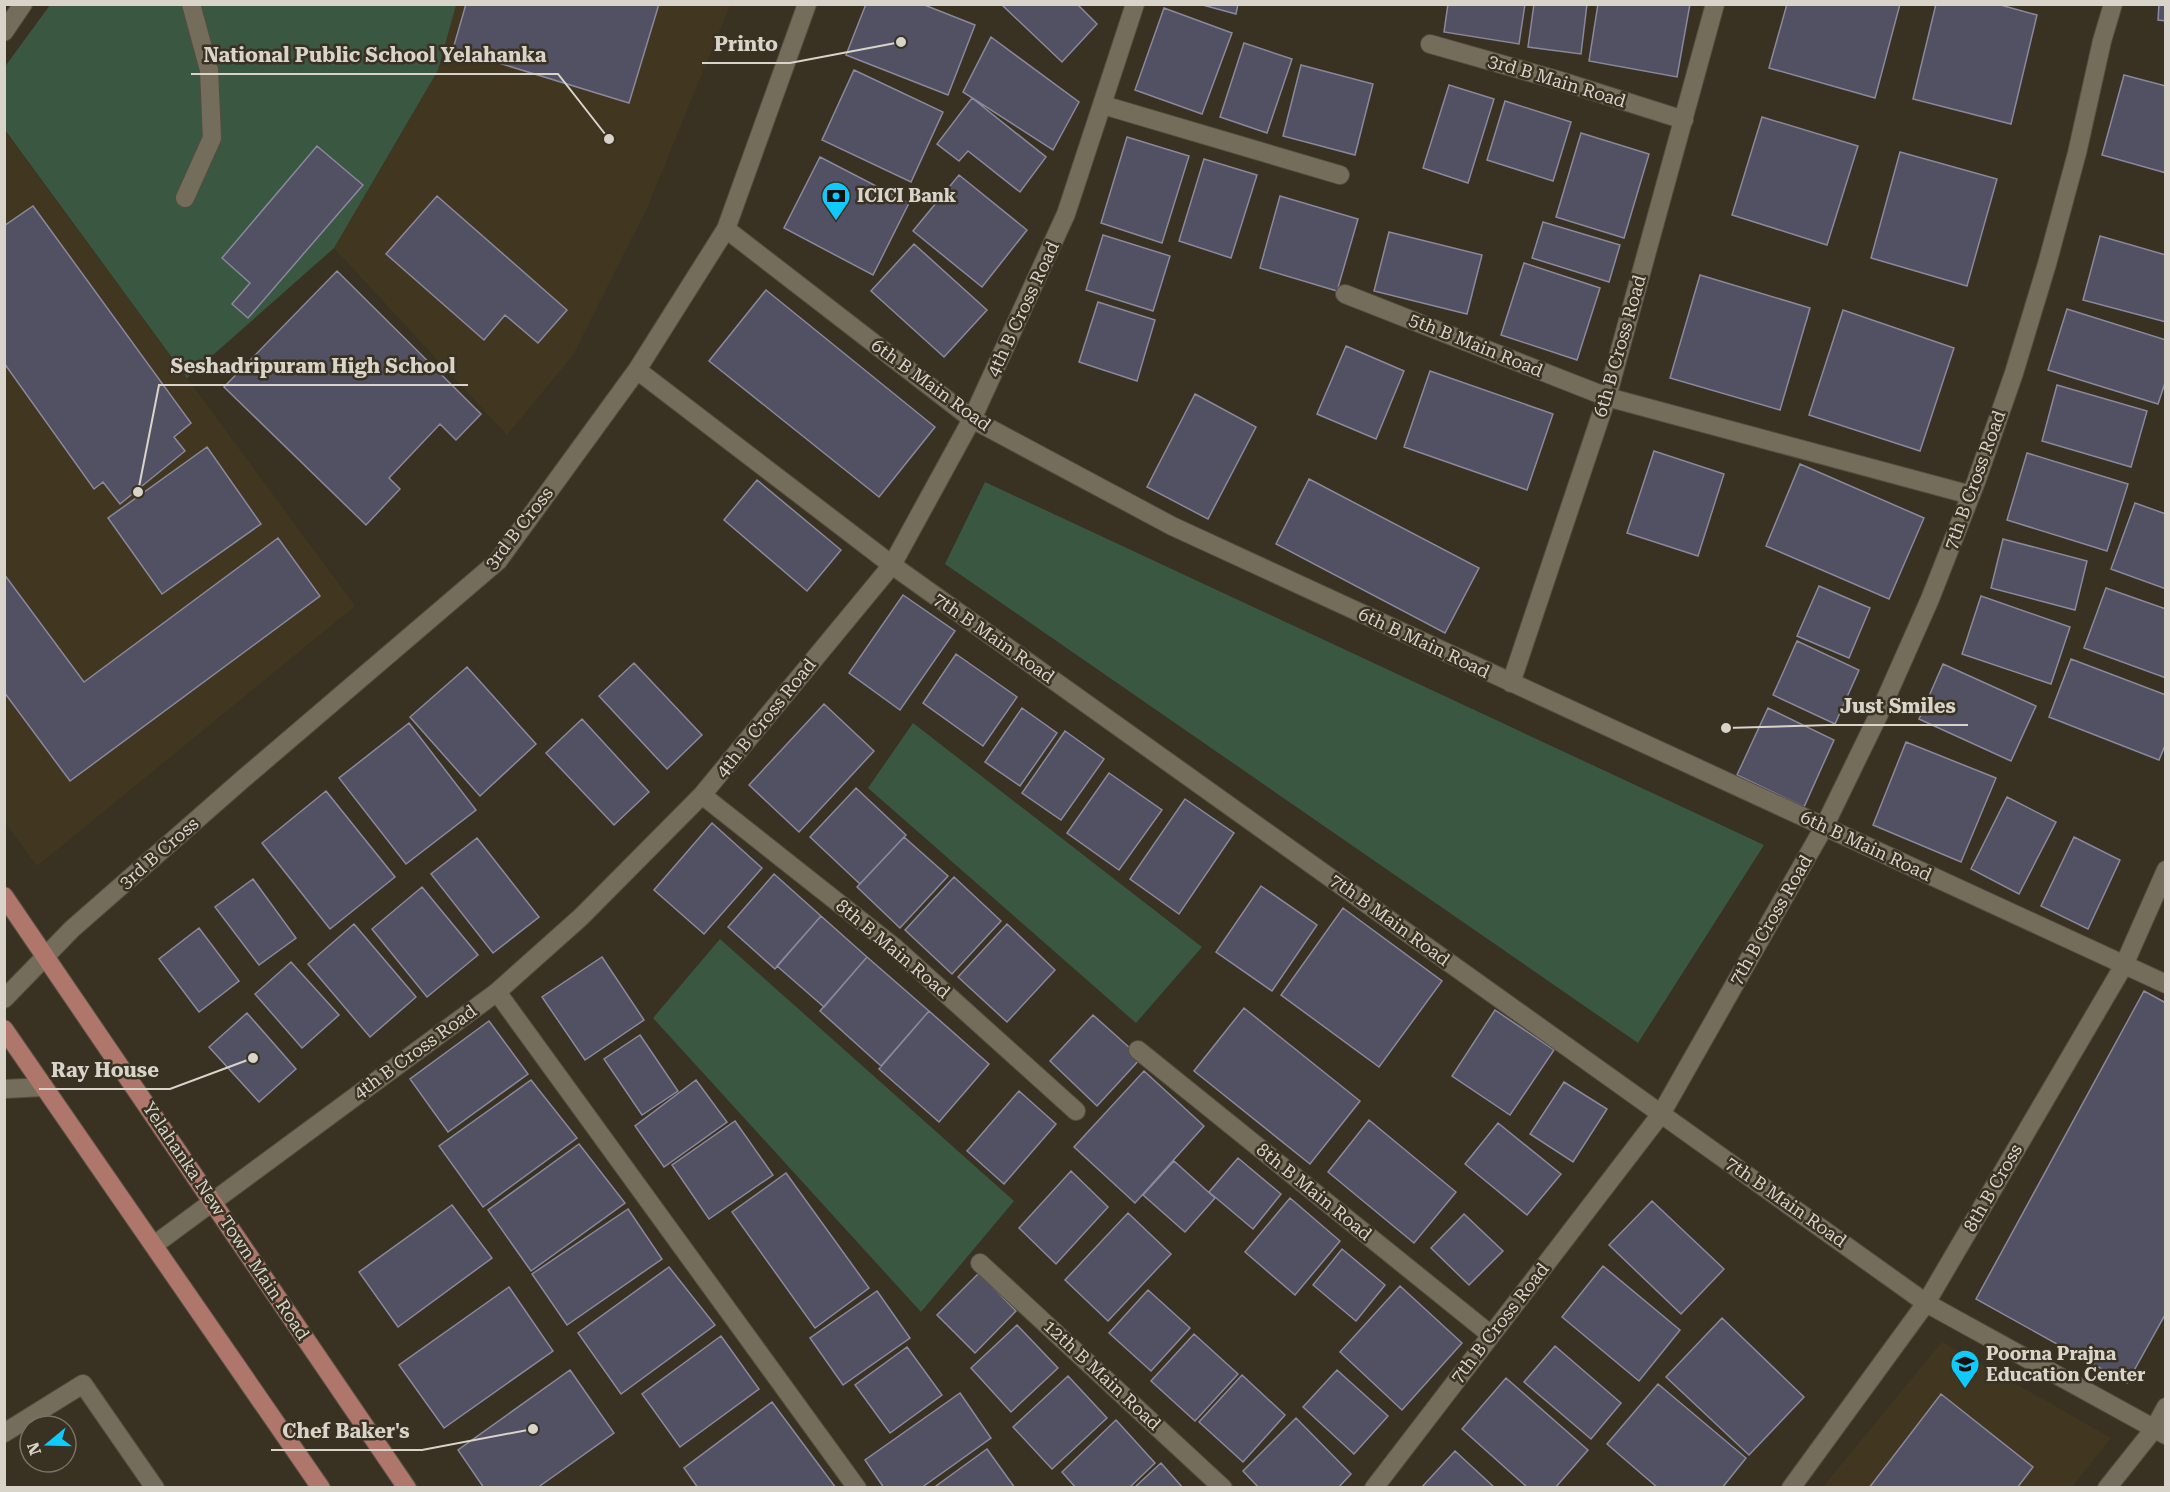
<svg xmlns="http://www.w3.org/2000/svg" width="2170" height="1492" viewBox="0 0 2170 1492" font-family="'Roboto Serif',serif">
<style>
.built{fill:#413720}
.green{fill:#3a5742}
.building{fill:#525163;stroke:#8a889c;stroke-width:1.5}
.lines{fill:none;stroke-linecap:round;stroke-linejoin:round}
.minor-casing{stroke:#544e40;stroke-width:20}
.major-casing{stroke:#544e40;stroke-width:20}
.minor{stroke:#756d5b;stroke-width:18}
.major{stroke:#af766c;stroke-width:18}
.labels{text-anchor:middle;stroke-width:5;stroke-linejoin:round;paint-order:stroke}
.street-label{font-size:18px;fill:#d8d4ca;stroke:#393222}
.poi-label{font-size:18px;font-weight:bold;fill:#d8d4ca;stroke:#393222;text-anchor:start}
.leader{fill:none;stroke:#d8d4ca;stroke-width:2}
.callout-dot{fill:#d8d4ca;stroke:#393222;stroke-width:2}
.callout-label{font-size:20px;text-anchor:middle;font-weight:bold;fill:#d8d4ca;stroke:#393222;stroke-width:5;stroke-linejoin:round;paint-order:stroke}
</style>
<rect width="100%" height="100%" fill="#393222"/>
<!-- built -->
<path class="built" d="M328,5H730L647,208L573,355L507,435L334,248L437,70Z
M4,130L355,606L37,866L4,821Z
M1942,1342L2111,1438L2072,1487L1822,1488Z"/>
<!-- green -->
<path class="green" d="M50,5H456L438,70L334,248L187,378L5,130L4,68Z
M985,482L1764,845L1638,1043L945,564Z
M913,723L1202,947L1136,1023L868,788Z
M720,939L1014,1201L921,1312L653,1018Z"/>
<!-- building -->
<path class="building" d="M466,4H659L629,103L453,49Z
M866,4H922L975,25L948,95L846,55Z
M1001,4H1077L1097,24L1062,62Z
M1199,4H1238L1236,14Z
M1448,4H1525L1519,44L1444,32Z
M1534,4H1587L1581,54L1528,47Z
M1598,4H1690L1677,77L1589,61Z
M1787,4H1900L1875,98L1769,68Z
M1936,4H1997L2037,15L2011,124L1913,99Z
M2159,4H2166V21L2158,20Z
M1164,8L1232,33L1202,114L1135,90Z
M991,37L1079,102L1053,150L963,92Z
M1244,43L1292,59L1267,133L1220,117Z
M1301,65L1373,84L1355,155L1283,136Z
M854,70L943,112L911,182L822,140Z
M2124,75L2166,86V173L2102,155Z
M1449,85L1494,99L1468,183L1423,168Z
M972,98L1046,157L1020,192L968,151L959,161L937,144Z
M1505,101L1571,122L1553,181L1487,160Z
M1762,117L1858,146L1827,245L1732,215Z
M1581,133L1649,154L1624,238L1556,217Z
M1127,137L1189,156L1162,243L1101,223Z
M317,146L363,185L248,318L232,304L250,283L222,258Z
M1900,152L1997,179L1967,286L1871,258Z
M820,157L909,203L873,275L784,228Z
M1204,159L1257,175L1231,258L1179,241Z
M959,175L1027,230L982,287L913,231Z
M437,196L567,310L538,343L505,315L484,340L386,254Z
M1280,196L1358,219L1337,291L1260,268Z
M33,206L191,423L174,437L185,451L120,504L103,482L94,489L4,363V226Z
M1543,222L1620,245L1609,282L1532,258Z
M1389,232L1482,255L1467,314L1374,291Z
M1103,235L1170,256L1153,311L1086,290Z
M2100,236L2166,255V322L2083,300Z
M914,244L987,310L944,357L871,291Z
M1524,263L1600,288L1577,360L1501,335Z
M337,271L481,414L456,440L440,424L389,478L400,489L366,525L224,387Z
M1700,275L1810,308L1780,410L1670,378Z
M766,290L935,427L879,497L709,361Z
M1098,302L1155,320L1137,381L1079,362Z
M2067,309L2166,340V380L2158,404L2048,370Z
M1843,310L1954,348L1920,451L1809,415Z
M1346,346L1404,371L1376,439L1317,414Z
M1430,371L1553,414L1527,490L1404,447Z
M2057,385L2147,411L2131,467L2042,441Z
M1195,394L1256,427L1208,519L1147,487Z
M207,447L261,524L162,594L108,518Z
M1654,451L1724,474L1698,556L1627,533Z
M2027,453L2128,484L2107,551L2007,520Z
M1800,464L1924,518L1889,599L1766,546Z
M1309,479L1479,568L1445,633L1276,544Z
M757,480L841,550L807,591L724,520Z
M2135,503L2166,514V589L2111,569Z
M278,538L320,596L70,781L4,692V574L84,682Z
M2003,539L2087,561L2075,610L1991,588Z
M1819,586L1870,608L1849,658L1797,636Z
M2106,588L2166,609V678L2084,648Z
M903,595L955,631L900,710L849,673Z
M1981,596L2070,627L2051,684L1962,654Z
M1797,641L1859,670L1835,724L1773,695Z
M956,654L1017,697L983,746L923,703Z
M2071,659L2166,695V743L2159,760L2049,717Z
M634,663L702,735L667,769L599,696Z
M1943,664L2036,706L2011,761L1919,719Z
M467,667L536,744L480,796L410,717Z
M824,704L874,751L799,832L749,785Z
M1022,708L1057,733L1020,786L985,762Z
M1768,708L1834,740L1804,807L1737,775Z
M582,719L649,792L614,825L546,753Z
M409,723L476,810L406,864L339,778Z
M1065,731L1104,759L1061,820L1022,793Z
M1906,742L1996,778L1961,862L1873,825Z
M1109,773L1162,810L1119,870L1067,833Z
M856,788L906,835L860,884L810,837Z
M326,791L395,877L330,929L262,843Z
M2007,797L2056,822L2019,894L1971,869Z
M1185,799L1234,833L1179,914L1130,879Z
M712,823L762,868L704,934L654,890Z
M904,837L948,876L900,928L857,887Z
M2074,837L2120,860L2088,929L2041,906Z
M477,838L539,917L493,953L431,874Z
M774,874L821,916L775,969L728,927Z
M954,877L1001,921L952,974L905,930Z
M253,879L296,938L259,965L215,907Z
M1261,886L1317,925L1272,991L1216,952Z
M422,887L478,955L427,997L372,929Z
M1343,908L1442,981L1379,1067L1281,995Z
M821,916L867,957L824,1007L777,966Z
M354,924L416,997L370,1037L308,964Z
M1007,924L1055,970L1007,1022L958,977Z
M199,928L239,981L199,1012L159,959Z
M602,957L644,1020L585,1060L542,997Z
M867,957L929,1011L881,1066L820,1011Z
M291,962L339,1015L302,1048L255,994Z
M2144,991L2166,1003V1313L2127,1383L1976,1299Z
M1244,1008L1360,1101L1310,1164L1194,1071Z
M1495,1010L1554,1050L1510,1115L1452,1076Z
M929,1011L989,1064L939,1122L879,1069Z
M247,1013L296,1069L259,1102L209,1047Z
M1093,1015L1141,1058L1097,1106L1050,1061Z
M489,1021L528,1074L448,1132L410,1079Z
M640,1035L678,1091L642,1115L604,1059Z
M1144,1071L1204,1126L1135,1203L1074,1147Z
M531,1080L577,1138L483,1207L439,1146Z
M696,1080L727,1122L664,1167L635,1126Z
M1564,1082L1607,1109L1573,1162L1530,1134Z
M1019,1091L1056,1124L1004,1184L967,1151Z
M1369,1120L1456,1192L1414,1243L1328,1172Z
M735,1121L773,1175L709,1219L672,1165Z
M1498,1123L1561,1174L1527,1215L1465,1164Z
M579,1144L625,1203L531,1271L488,1210Z
M1238,1158L1281,1194L1253,1229L1209,1192Z
M1174,1161L1215,1198L1185,1232L1143,1195Z
M1071,1171L1108,1207L1056,1264L1019,1228Z
M786,1173L869,1288L815,1328L732,1212Z
M1290,1198L1340,1241L1295,1295L1245,1252Z
M1652,1201L1724,1269L1681,1314L1609,1245Z
M452,1205L492,1258L398,1327L359,1272Z
M628,1209L662,1259L567,1325L532,1274Z
M1128,1213L1171,1254L1108,1321L1065,1280Z
M1464,1214L1503,1251L1469,1285L1431,1248Z
M1342,1249L1385,1285L1356,1321L1313,1285Z
M1603,1266L1680,1330L1639,1381L1562,1317Z
M669,1267L715,1325L621,1394L578,1333Z
M979,1273L1016,1311L975,1353L937,1315Z
M1400,1286L1462,1343L1402,1410L1340,1352Z
M509,1287L553,1351L444,1428L399,1365Z
M1148,1290L1190,1328L1151,1371L1109,1333Z
M877,1291L910,1338L843,1385L810,1338Z
M1722,1318L1804,1397L1749,1455L1666,1377Z
M1017,1325L1058,1368L1011,1412L971,1368Z
M1194,1334L1238,1374L1195,1421L1151,1381Z
M721,1336L759,1389L680,1447L642,1394Z
M1555,1346L1621,1403L1591,1439L1524,1382Z
M907,1347L942,1395L890,1433L855,1385Z
M570,1370L614,1433L537,1488H484L458,1450Z
M1337,1370L1388,1416L1354,1454L1303,1407Z
M1242,1375L1285,1415L1243,1462L1199,1422Z
M1068,1376L1107,1418L1052,1469L1013,1427Z
M1506,1378L1588,1450L1555,1488H1528L1462,1429Z
M1658,1384L1746,1458L1722,1488H1658L1607,1444Z
M960,1393L991,1438L921,1488H884L865,1460Z
M1941,1394L2033,1467L2017,1488H1869Z
M772,1402L836,1488H698L684,1468Z
M1296,1418L1351,1474L1338,1488H1259L1243,1471Z
M1116,1420L1155,1463L1129,1488H1076L1062,1472Z
M987,1449L1015,1488H937L936,1486Z
M1455,1451L1495,1488H1421Z
M1161,1463L1183,1488H1134Z"/>
<g class="lines">
<!-- minor casing -->
<g class="minor-casing">
<path id="minor" d="M4,32L23,4
M1430,44L1561,81L1684,120
M1103,105L1340,175
M185,198L212,138L209,70L191,4
M726,229L972,419L1172,526L2166,984
M1345,294L1607,397L1971,495
M637,370L892,565L1926,1303L2166,1435
M1511,683L1607,397L1715,4
M702,795L893,946L1076,1111
M497,992L857,1488
M4,999L72,929L243,779L498,561L637,370L726,229L807,4
M1138,1050L1491,1335
M4,1089L44,1087
M154,1245L497,992L581,917L702,795L892,565L972,419L1066,214L1135,4
M980,1263L1223,1488
M4,1433L83,1384L155,1488
M1374,1488L1661,1114L1824,827L1879,714L1930,599L1976,482L2014,373L2047,264L2077,153L2102,41L2113,4
M1791,1488L1926,1303L2124,965L2166,870
M2107,1488L2154,1429L2166,1407"/>
</g>
<!-- major casing -->
<g class="major-casing">
<path id="major" d="M4,896L407,1488
M4,1029L321,1488"/>
</g>
<!-- minor -->
<use href="#minor" class="minor"/>
<!-- major -->
<use href="#major" class="major"/>
</g>
<!-- icons -->
<defs>
<g id="bank-pin" transform="scale(1.5)"><path d="M0 17L-7.5 6A9.5 9.5 0 1 1 7.5 6Z" fill="#0fcafa" stroke="#393222"/><path d="M-6-4H6V4H-6ZM0-2.3a2.3 2.3 0 1 0 0 4.6a2.3 2.3 0 1 0 0-4.6Z" fill="#111"/></g>
<g id="school-pin" transform="scale(1.5)"><path d="M0 17L-7.5 6A9.5 9.5 0 1 1 7.5 6Z" fill="#0fcafa" stroke="#393222"/><path d="M0-5L7-2L0 1L-7-2ZM-4 1L0 2.5L4 1V4Q0 6-4 4Z" fill="#111"/></g>
</defs>
<g fill-rule="evenodd">
<use href="#bank-pin" x="836" y="196"/>
<use href="#school-pin" x="1965" y="1364"/>
</g>
<g class="labels">
<!-- street labels -->
<g class="street-label">
<text transform="translate(1557 81) rotate(17)" y="6">3rd B Main Road</text>
<text transform="translate(1023 309) rotate(-65)" y="6">4th B Cross Road</text>
<text transform="translate(1476 345) rotate(22)" y="6">5th B Main Road</text>
<text transform="translate(1620 346) rotate(-74)" y="6">6th B Cross Road</text>
<text transform="translate(931 385) rotate(36)" y="6">6th B Main Road</text>
<text transform="translate(1975 480) rotate(-70)" y="6">7th B Cross Road</text>
<text transform="translate(519 528) rotate(-52)" y="6">3rd B Cross</text>
<text transform="translate(994 638) rotate(35)" y="6">7th B Main Road</text>
<text transform="translate(1424 643) rotate(25)" y="6">6th B Main Road</text>
<text transform="translate(766 718) rotate(-51)" y="6">4th B Cross Road</text>
<text transform="translate(1866 846) rotate(25)" y="6">6th B Main Road</text>
<text transform="translate(159 853) rotate(-41)" y="6">3rd B Cross</text>
<text transform="translate(1390 920) rotate(36)" y="6">7th B Main Road</text>
<text transform="translate(1771 920) rotate(-60)" y="6">7th B Cross Road</text>
<text transform="translate(893 949) rotate(40)" y="6">8th B Main Road</text>
<text transform="translate(415 1052) rotate(-36)" y="6">4th B Cross Road</text>
<text transform="translate(1993 1188) rotate(-60)" y="6">8th B Cross</text>
<text transform="translate(1314 1192) rotate(39)" y="6">8th B Main Road</text>
<text transform="translate(1786 1202) rotate(35)" y="6">7th B Main Road</text>
<text transform="translate(226 1221) rotate(56)" y="6">Yelahanka New Town Main Road</text>
<text transform="translate(1500 1323) rotate(-52)" y="6">7th B Cross Road</text>
<text transform="translate(1102 1375) rotate(43)" y="6">12th B Main Road</text>
</g>
<!-- poi labels -->
<g class="poi-label">
<text x="857" y="202">ICICI Bank</text>
<text x="1986" y="1360">Poorna Prajna<tspan x="1986" dy="21">Education Center</tspan></text>
</g>
</g>
<!-- callouts -->
<path class="leader" d="M901 42L790 63H702M609 139L558 74H191M138 492L159 385H468M1726 728L1828 725H1968M253 1058L170 1089H39M533 1429L422 1450H271"/>
<g class="callout-dot">
<circle cx="901" cy="42" r="6"/>
<circle cx="609" cy="139" r="6"/>
<circle cx="138" cy="492" r="6"/>
<circle cx="1726" cy="728" r="6"/>
<circle cx="253" cy="1058" r="6"/>
<circle cx="533" cy="1429" r="6"/>
</g>
<g class="callout-label">
<text x="746" y="51">Printo</text>
<text x="375" y="62">National Public School Yelahanka</text>
<text x="313" y="373">Seshadripuram High School</text>
<text x="1898" y="713">Just Smiles</text>
<text x="105" y="1077">Ray House</text>
<text x="346" y="1438">Chef Baker's</text>
</g>
<!-- border -->
<rect width="2170" height="1492" fill="none" stroke="#d8d4ca" stroke-width="12"/>
<!-- north arrow -->
<g transform="translate(48 1444) rotate(251)"><circle r="28" fill="#393222" stroke="#797365" stroke-width="1.5"/>
<path d="M0-4.5L10 22L0 15L-10 22Z" fill="#0fcafa"/>
<text y="-9" font-size="16" font-weight="bold" text-anchor="middle" fill="#d8d4ca">N</text>
</g>
</svg>
